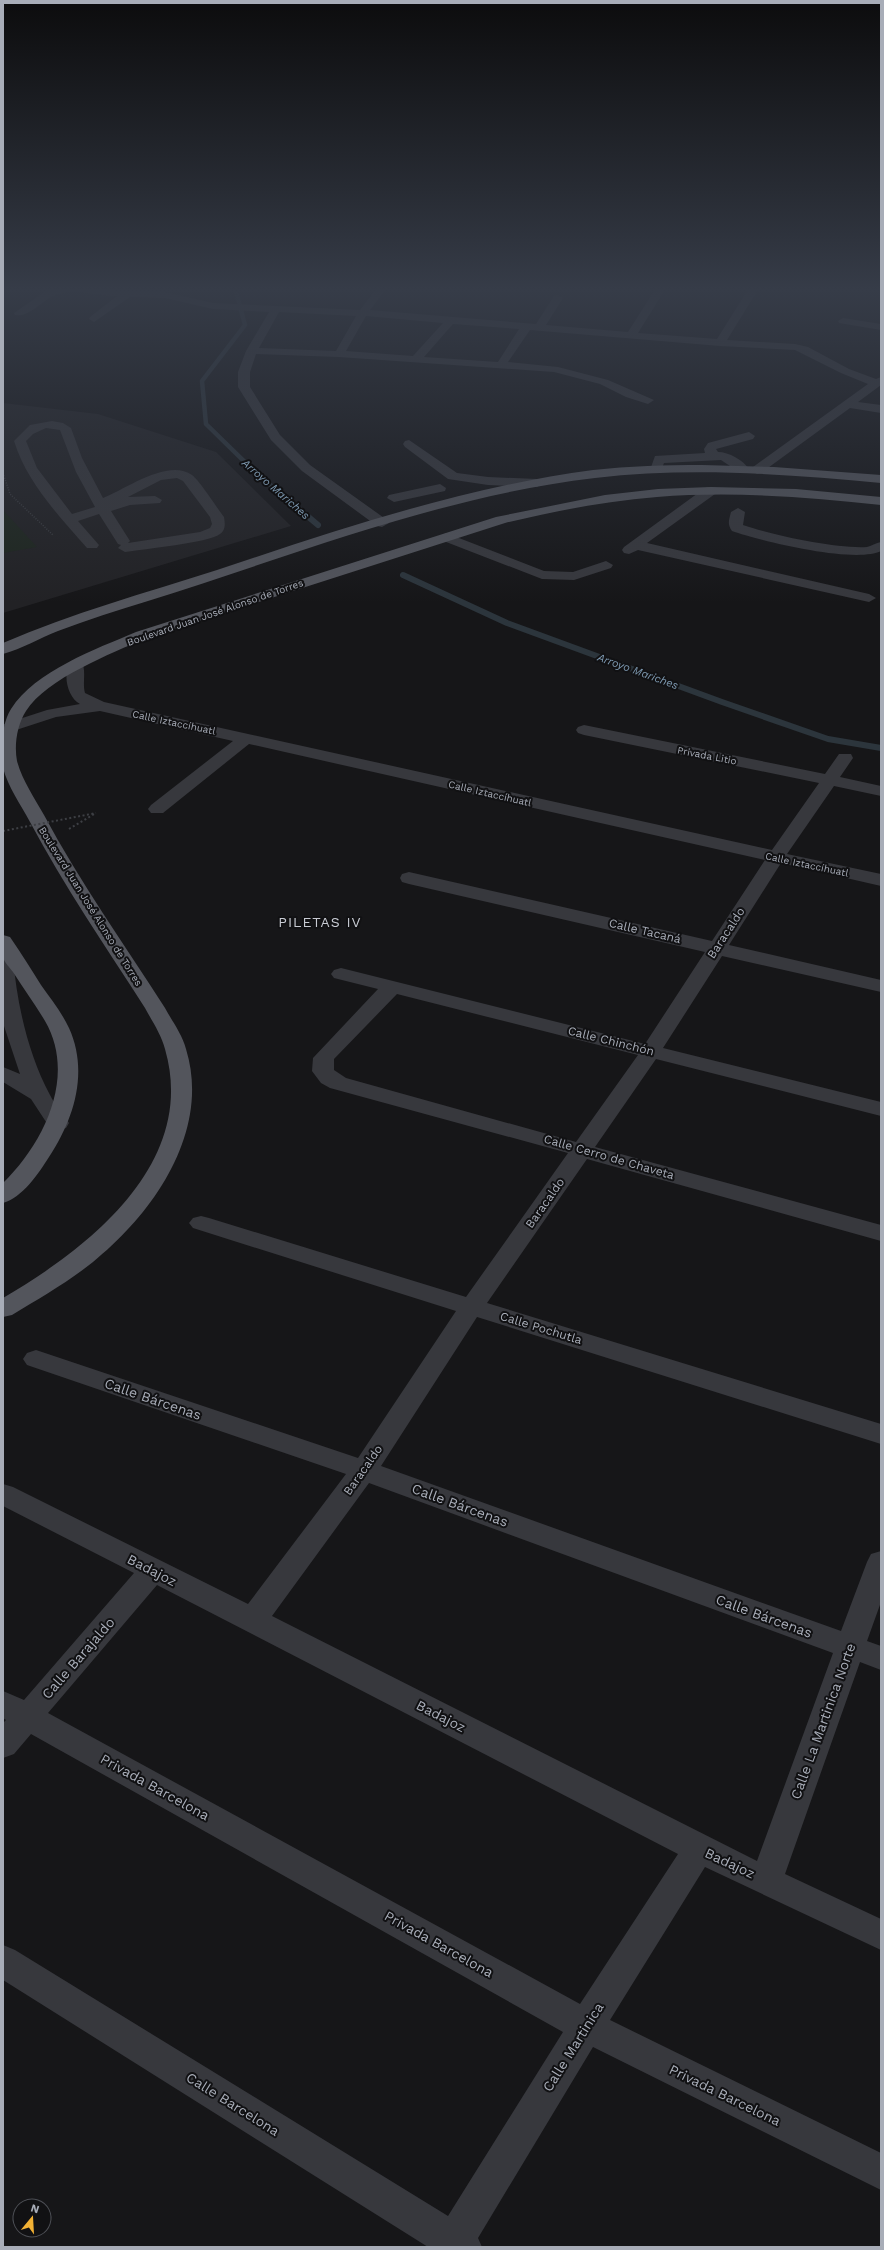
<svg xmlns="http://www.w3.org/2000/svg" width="884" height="2250" viewBox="0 0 884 2250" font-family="'Work Sans',sans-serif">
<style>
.built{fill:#222225}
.green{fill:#1e261f}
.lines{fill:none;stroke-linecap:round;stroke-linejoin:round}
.stream-far1{stroke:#2c353c;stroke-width:4.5}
.stream{stroke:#2c353c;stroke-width:6}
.path-far1{stroke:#3d3f44;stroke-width:1.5;stroke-dasharray:1 1.5;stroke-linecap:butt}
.path{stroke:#3d3f44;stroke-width:2;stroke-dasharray:2 2.5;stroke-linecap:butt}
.minor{fill:#37383d;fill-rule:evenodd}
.major{fill:#53555c;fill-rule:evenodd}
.path-bridge{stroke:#3d3f44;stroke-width:2;stroke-dasharray:2 2.5;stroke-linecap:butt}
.labels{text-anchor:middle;stroke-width:4;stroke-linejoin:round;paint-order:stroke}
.far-street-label{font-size:10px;fill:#a8adb8;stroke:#111113}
.far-water-label{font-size:11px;font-style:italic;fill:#7f9bb3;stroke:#111113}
.street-label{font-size:12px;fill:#a8adb8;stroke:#111113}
.quarter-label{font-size:14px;letter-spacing:1px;fill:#c9ccd4;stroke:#111113}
.near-street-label{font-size:14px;fill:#a8adb8;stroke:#111113}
</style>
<rect width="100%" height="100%" fill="#161618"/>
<!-- built -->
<path class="built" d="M3,403L98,414L216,452L291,526L3,613Z"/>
<!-- green -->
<path class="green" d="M3,510L37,547L3,553Z"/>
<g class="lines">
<!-- stream-far1 -->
<path class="stream-far1" d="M235,288L245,325L202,381L206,424L257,474L293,504"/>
<!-- stream -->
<path class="stream" d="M292,503L318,525
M403,575L507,623L722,702L828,739L881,748"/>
<!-- path-far1 -->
<path class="path-far1" d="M3,473L10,494L53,535"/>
<!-- path -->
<path class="path" d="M69,829L96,813"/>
<!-- minor -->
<path class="minor" d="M54,288L165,292L213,303L360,310L377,288H387L370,310L536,324L554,296L558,295L563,298L546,325L628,332L656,288H666L638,333L717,339L749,288H759L727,340L795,344L808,347L849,369L876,379L881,377V385L858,402L881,405V413L850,408L761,473L757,474L751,470L753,467L868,384L841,373L795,350L720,346L530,330L508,362L558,367L608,380L654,400L648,404L626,397L600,384L554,372L339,357L256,354L250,372V387L280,435L310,465L387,520L389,523L382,527L377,526L302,471L271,440L238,387V372L246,351L269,312L213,309L165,298L130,297L94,322L89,319L90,317L117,296C97,296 72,287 53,296C42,301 28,318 15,315L14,313L46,291ZM279,312L356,316L336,351L259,348ZM366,316L443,323L413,356L346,351ZM453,324L519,329L498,362L424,357Z
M843,318L881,324V330L839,323L838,321Z
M52,421L63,423L71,428L82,458L103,498C126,489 168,458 192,475C200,481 217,508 224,517C225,523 226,530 220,534C208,543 144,549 125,552L118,548L121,545L118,544L99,514L78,521L99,545L97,548H87C59,516 27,483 14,441L30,425ZM46,428L60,430L76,472L95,507L72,514L37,468L26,441L33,434ZM177,478L183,481L210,517L212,524L210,528L200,532L128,543L130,541L111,511L130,505L160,503L162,500L155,496L128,497L161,480Z
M749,432L755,436L753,439L716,449L718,452C729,452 743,460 749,469L747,472H739L721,460L664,463L660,473H652L650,470L655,456L705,453L704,449L708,443Z
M409,440L457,473L488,477L537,479L543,483L537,487L488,485L448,479L405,447L403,444L405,441Z
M440,484L446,488L445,491L394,502L387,498L389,495Z
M710,487L715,488L717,491L715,494L647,543L869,594L876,598L869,602L638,550L629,554L624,553L622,550L624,547L705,488Z
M738,508L745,512L743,525C772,535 836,549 867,547C871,546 876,543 881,542V551C855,564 761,541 732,531C727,524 729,520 731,512Z
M446,533L544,571L573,572L606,561L613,565L611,568L574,580L542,579L441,540L439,537Z
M76,659L81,661C87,669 82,683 85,693L104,702L772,850L819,783L584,735L578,733L576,730L578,727L584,725L825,774L839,754H851L853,758L840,777L881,786V796L834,786L787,854L881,874V886L781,863L729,945L881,980V992L722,956L663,1048L881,1102V1116L656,1059L595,1147L881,1225V1241L587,1159L487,1303L881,1424V1444L477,1317L381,1466L841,1631L867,1562L871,1554L881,1551V1602L867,1641L881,1646V1670L860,1662L785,1874L881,1919V1950L705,1867L610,2020L881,2153V2190L593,2047L478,2238L482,2247H428L3,1980V1945L15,1950L448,2216L563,2032L31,1734L14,1754L3,1758V1723L6,1720L3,1718V1691L24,1700L134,1573L3,1506V1484L13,1487L248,1604L346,1474L27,1365L23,1359L27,1353L36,1350L45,1353L358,1458L456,1311L193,1228L189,1223L193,1218L201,1216L209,1218L466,1297L568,1153L330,1088L321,1083L312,1071L313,1058L378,989L334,978L331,974L334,970L341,968L645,1044L705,952L409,884L402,882L400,878L402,874L409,872L712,941L765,860L249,744L163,813H151L148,809L151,805L233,741L100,711L56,717L10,732L4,730V724L47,710L80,704C67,697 62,673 71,661ZM397,994L638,1055L576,1142L346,1078L334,1070V1059ZM369,1483L833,1653L757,1861L272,1616ZM157,1585L678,1854L580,2004L48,1713Z
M3,952L10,954L13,958C17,1004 28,1054 50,1095C55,1105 63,1114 69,1123L66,1128L58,1130L50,1128L31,1099L3,1082V1067L20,1074L3,1023Z"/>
<!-- major -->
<path class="major" d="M702,465L774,467L881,475V483C786,474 690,467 595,478C441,496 295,555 148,601C118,610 87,620 58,631C40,638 22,649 3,654V643C72,613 145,593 217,570C340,529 464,487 593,470C629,466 666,465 702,465Z
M711,487L796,489L881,497V505C807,497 732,491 657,497C606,501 555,511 505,523L146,638C111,654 47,678 26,711C17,725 14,745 17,761C22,780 35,799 44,815C80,882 124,944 165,1008C172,1021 182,1034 186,1049C211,1130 155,1212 93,1262C68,1282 40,1298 12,1315L3,1317V1298C89,1248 198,1163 165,1049C161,1034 152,1021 145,1008C106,947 64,886 30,822C21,805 8,787 3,768C0,752 2,722 11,709C35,671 96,649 136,632L496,517L605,495L658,489Z
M3,935L10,937C21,953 31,969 41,985C51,999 62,1013 69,1028C89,1072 74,1119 49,1157C39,1173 22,1198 3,1203V1183C44,1143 77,1076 45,1021C35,1004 23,988 13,972C10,968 4,962 3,957C1,951 3,941 3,935Z"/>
<!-- path-bridge -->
<path class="path-bridge" d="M3,831L96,813"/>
</g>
<!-- sky -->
<linearGradient id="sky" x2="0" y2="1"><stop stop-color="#0c0c0d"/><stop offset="0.48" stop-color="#363c48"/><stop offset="1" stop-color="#363c48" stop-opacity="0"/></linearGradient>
<rect width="884" height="603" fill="url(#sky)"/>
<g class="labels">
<!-- far-street labels -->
<g class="far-street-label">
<text transform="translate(215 612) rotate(-19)" y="4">Boulevard Juan José Alonso de Torres</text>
<text transform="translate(174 722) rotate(12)" y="4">Calle Iztaccíhuatl</text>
<text transform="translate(707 755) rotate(11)" y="4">Privada Litio</text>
<text transform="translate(490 793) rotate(13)" y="4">Calle Iztaccíhuatl</text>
<text transform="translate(807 864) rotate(12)" y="4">Calle Iztaccíhuatl</text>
<text transform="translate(91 906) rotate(58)" y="4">Boulevard Juan José Alonso de Torres</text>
</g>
<!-- far-water labels -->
<g class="far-water-label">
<text transform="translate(276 489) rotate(41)" y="4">Arroyo Mariches</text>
<text transform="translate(638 671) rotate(20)" y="4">Arroyo Mariches</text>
</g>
<!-- street labels -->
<g class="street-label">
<text transform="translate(645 931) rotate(13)" y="4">Calle Tacaná</text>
<text transform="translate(726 933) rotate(-57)" y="4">Baracaldo</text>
<text transform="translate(611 1041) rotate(14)" y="4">Calle Chinchón</text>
<text transform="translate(609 1157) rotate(16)" y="4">Calle Cerro de Chaveta</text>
<text transform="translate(545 1203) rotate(-55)" y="4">Baracaldo</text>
<text transform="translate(541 1328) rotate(17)" y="4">Calle Pochutla</text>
<text transform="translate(363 1470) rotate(-55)" y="4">Baracaldo</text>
</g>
<!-- quarter labels -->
<g class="quarter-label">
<text x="320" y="927">PILETAS IV</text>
</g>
<!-- near-street labels -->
<g class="near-street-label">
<text transform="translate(153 1399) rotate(19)" y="5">Calle Bárcenas</text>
<text transform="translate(460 1505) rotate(20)" y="5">Calle Bárcenas</text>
<text transform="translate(152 1570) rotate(27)" y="5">Badajoz</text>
<text transform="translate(764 1616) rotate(20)" y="5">Calle Bárcenas</text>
<text transform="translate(78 1658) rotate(-49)" y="5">Calle Barajaldo</text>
<text transform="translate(441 1716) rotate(27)" y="5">Badajoz</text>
<text transform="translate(823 1721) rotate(-70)" y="5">Calle La Martinica Norte</text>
<text transform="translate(155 1787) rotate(29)" y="5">Privada Barcelona</text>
<text transform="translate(730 1863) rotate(25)" y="5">Badajoz</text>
<text transform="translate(439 1944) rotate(29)" y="5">Privada Barcelona</text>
<text transform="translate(573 2047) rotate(-58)" y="5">Calle Martinica</text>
<text transform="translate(725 2095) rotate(26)" y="5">Privada Barcelona</text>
<text transform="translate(233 2104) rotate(32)" y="5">Calle Barcelona</text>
</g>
</g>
<!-- border -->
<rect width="884" height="2250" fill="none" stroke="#a8adb8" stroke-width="8"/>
<!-- north arrow -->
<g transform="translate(32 2218) rotate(18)"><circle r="19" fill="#111113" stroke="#4d4f55"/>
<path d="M0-3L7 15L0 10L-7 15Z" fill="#f2b134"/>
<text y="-6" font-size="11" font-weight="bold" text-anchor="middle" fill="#a8adb8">N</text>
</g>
</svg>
